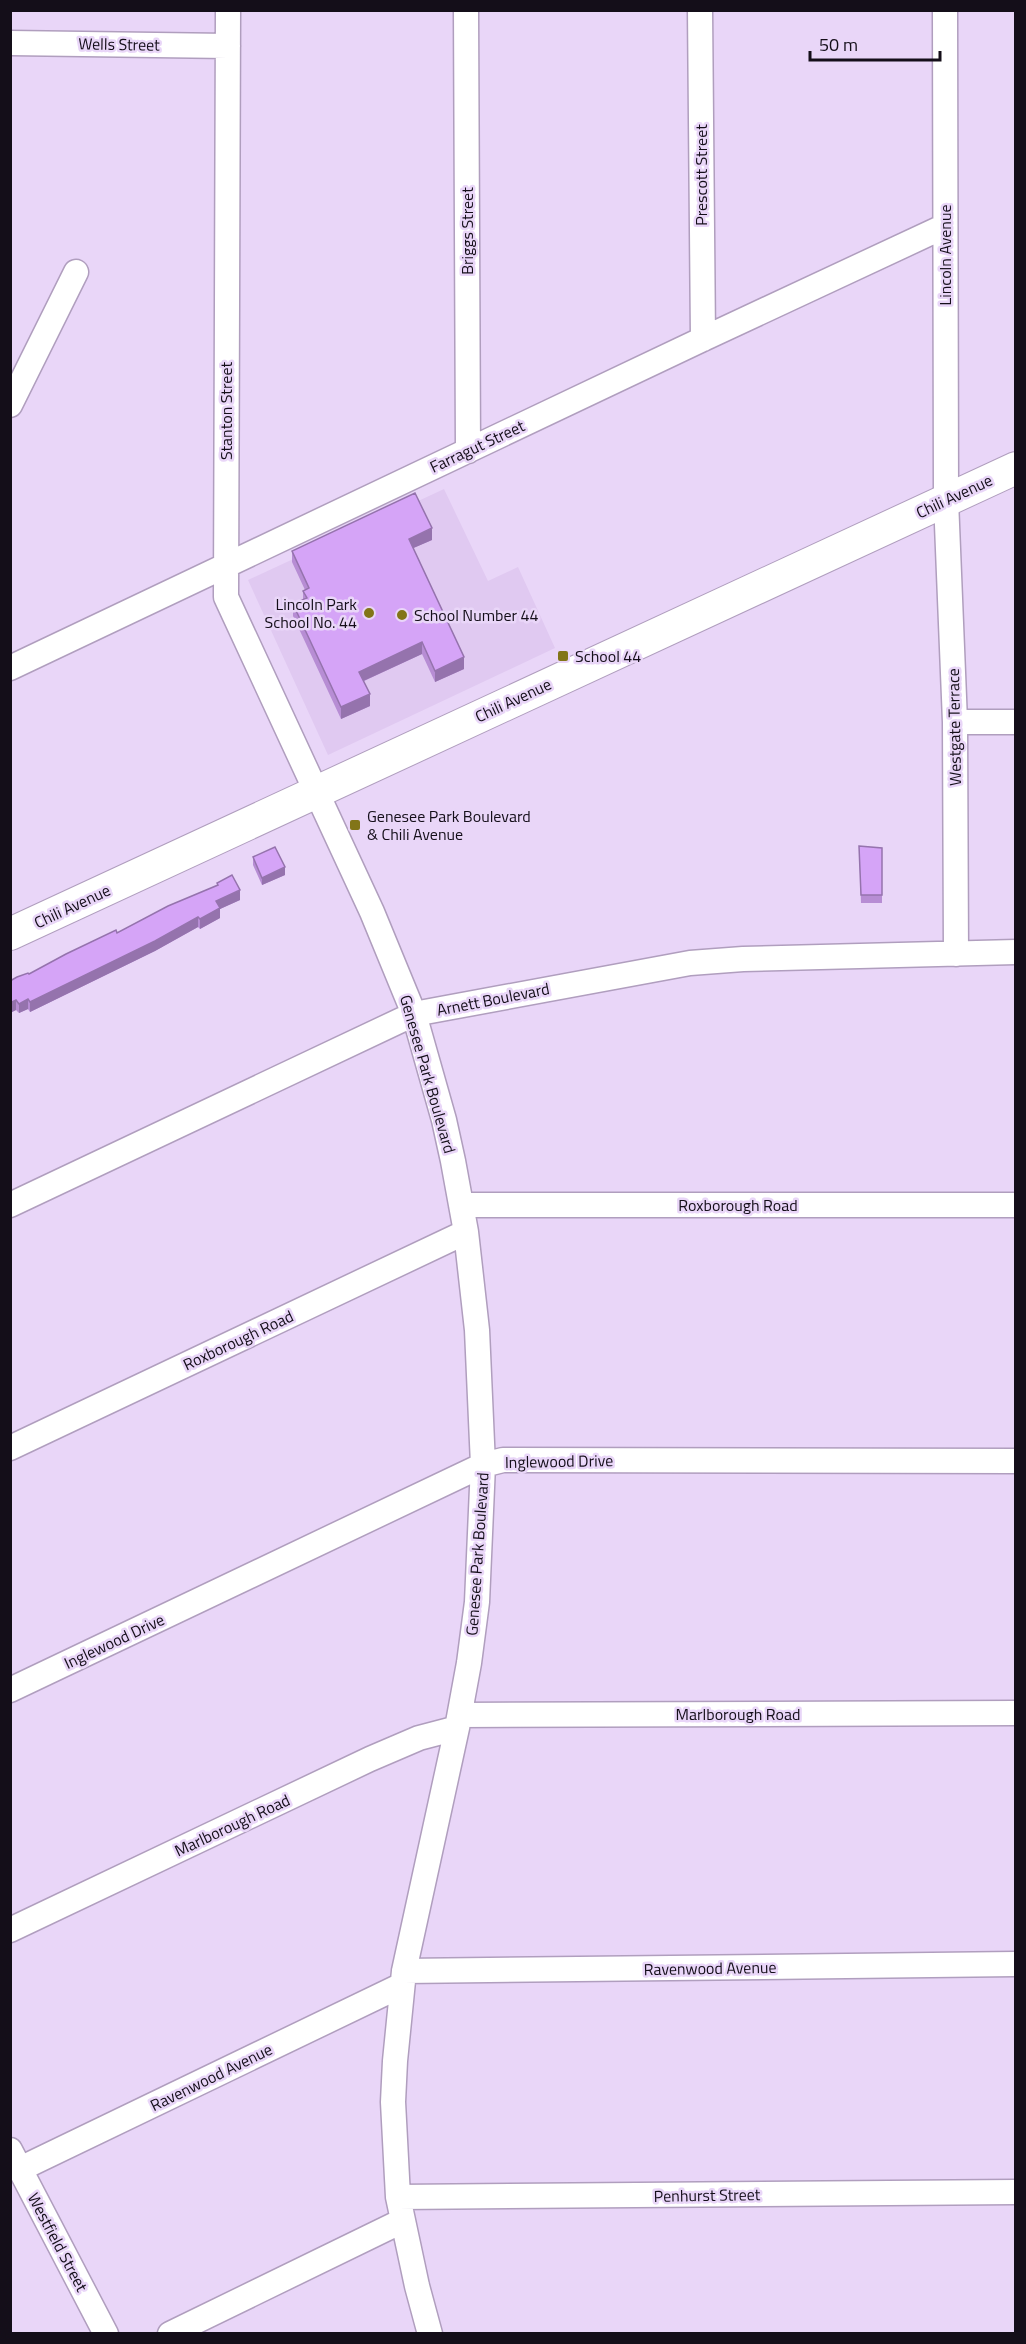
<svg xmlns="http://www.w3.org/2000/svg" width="1026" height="2344" viewBox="0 0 1026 2344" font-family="'Titillium Web',sans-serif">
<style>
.built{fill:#e0c9f1}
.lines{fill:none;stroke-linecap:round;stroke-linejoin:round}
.minor-casing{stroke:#b09ebe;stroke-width:27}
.major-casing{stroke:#b09ebe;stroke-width:34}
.minor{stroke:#fff;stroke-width:24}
.major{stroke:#fff;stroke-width:32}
.wall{fill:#b78dd4}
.shaded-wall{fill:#9573ad}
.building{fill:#d5a4f7;stroke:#9573ad;stroke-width:1.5}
.poi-dot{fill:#827518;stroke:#e9d6f8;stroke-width:2}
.labels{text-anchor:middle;stroke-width:5;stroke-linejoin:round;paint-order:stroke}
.street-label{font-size:16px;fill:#140e19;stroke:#e9d6f8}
.poi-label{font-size:16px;fill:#140e19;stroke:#e9d6f8;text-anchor:start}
</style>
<rect width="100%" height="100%" fill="#e9d6f8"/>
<!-- built -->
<path class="built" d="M444,489L488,581L518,567L555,648L328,755L248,580Z"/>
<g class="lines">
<!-- minor casing -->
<g class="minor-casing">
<path id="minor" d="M228,10L226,597L372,912L414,1014L444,1120L453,1161L466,1232L477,1330L483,1465L477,1602L469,1663L457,1728L404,1971L395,2061L393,2102L398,2197L417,2286L430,2334
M466,10L468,451
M700,10L703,339
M945,10L946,500L955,722L956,954
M10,43L228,46
M10,405L76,272
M10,668L703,339L945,226
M955,722H1016
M10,1205L414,1014L690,963L743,959L1016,952
M461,1205H1016
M10,1448L466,1232
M10,1690L483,1465L503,1460L1016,1461
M460,1715L1016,1713
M10,1930L370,1759L419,1738L457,1728
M404,1971L1016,1964
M10,2150L106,2334
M20,2169L402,1985
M398,2197L1016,2192
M170,2334L402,2221"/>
</g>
<!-- major casing -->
<g class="major-casing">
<path id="major" d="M10,934L1016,468"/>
</g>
<!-- minor -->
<use href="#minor" class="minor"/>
<!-- major -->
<use href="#major" class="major"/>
</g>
<!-- wall -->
<path class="wall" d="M432,540L413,548L464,669L435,682L422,654L364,681L370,706L341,719L293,616V604L303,599V591L305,590L292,562V551Z
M859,846L882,848V903H861Z
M253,857L285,875L262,885L253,865Z
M217,883L240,900L220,909V918L200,929L198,927L155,951L30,1012L28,1009L19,1013L16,1010L10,1013V981L29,974L217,886Z"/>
<!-- shaded-wall -->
<path class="shaded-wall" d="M432,528V540L409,550V539Z
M422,642V654L359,683V672Z
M464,657V669L435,682V671Z
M370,694V706L341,719V707Z
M285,867V875L262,885V878Z
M240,890V900L220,909V918L200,929V919L216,901Z
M198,917V927L155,951L30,1012V1002Z
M28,999V1009L19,1013V1004Z
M16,1000V1010L10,1013V1003Z"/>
<!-- building -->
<path class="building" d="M415,493L432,528L409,539L464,657L435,671L422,642L359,672L370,694L341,707L293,604L307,598L303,591L309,588L292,551Z
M859,846L882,848V895H861Z
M275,847L285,867L262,878L253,857Z
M232,875L240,890L216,901L220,908L200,919L198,917L155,941L30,1002L28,999L19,1004L16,1000L10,1003V981L17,977L28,973L29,974L66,954L116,930L117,933L168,906L218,885L217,883Z"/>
<!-- markers -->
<g class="poi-dot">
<circle cx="369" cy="613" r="6"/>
<circle cx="402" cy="615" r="6"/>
<rect x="557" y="650" width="12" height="12" rx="3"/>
<rect x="349" y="819" width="12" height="12" rx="3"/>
</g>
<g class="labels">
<!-- street labels -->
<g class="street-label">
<text transform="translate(119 44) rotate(1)" y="6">Wells Street</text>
<text transform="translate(701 175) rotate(-90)" y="6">Prescott Street</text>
<text transform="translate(467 231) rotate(-90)" y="6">Briggs Street</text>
<text transform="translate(945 255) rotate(-90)" y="6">Lincoln Avenue</text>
<text transform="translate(226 411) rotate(-90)" y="6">Stanton Street</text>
<text transform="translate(477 446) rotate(-25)" y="6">Farragut Street</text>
<text transform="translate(954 496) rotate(-25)" y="6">Chili Avenue</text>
<text transform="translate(513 700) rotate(-25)" y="6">Chili Avenue</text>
<text transform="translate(954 727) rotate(-91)" y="6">Westgate Terrace</text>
<text transform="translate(72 906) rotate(-25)" y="6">Chili Avenue</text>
<text transform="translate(493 999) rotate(-11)" y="6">Arnett Boulevard</text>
<text transform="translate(428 1074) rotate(74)" y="6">Genesee Park Boulevard</text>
<text x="738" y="1211">Roxborough Road</text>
<text transform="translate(238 1340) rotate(-25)" y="6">Roxborough Road</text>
<text transform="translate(559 1461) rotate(-1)" y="6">Inglewood Drive</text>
<text transform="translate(477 1554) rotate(-86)" y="6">Genesee Park Boulevard</text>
<text transform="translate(114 1641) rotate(-25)" y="6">Inglewood Drive</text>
<text x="738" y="1720">Marlborough Road</text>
<text transform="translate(232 1825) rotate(-25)" y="6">Marlborough Road</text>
<text transform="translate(710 1968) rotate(-1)" y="6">Ravenwood Avenue</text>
<text transform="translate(211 2077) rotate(-26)" y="6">Ravenwood Avenue</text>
<text transform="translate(707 2195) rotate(-1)" y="6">Penhurst Street</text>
<text transform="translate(58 2242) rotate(62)" y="6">Westfield Street</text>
</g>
<!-- poi labels -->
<g class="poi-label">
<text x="357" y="610" text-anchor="end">Lincoln Park<tspan x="357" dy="18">School No. 44</tspan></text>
<text x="414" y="621">School Number 44</text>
<text x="575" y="662">School 44</text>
<text x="367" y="822">Genesee Park Boulevard<tspan x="367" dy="18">&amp; Chili Avenue</tspan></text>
</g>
</g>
<!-- border -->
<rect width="1026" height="2344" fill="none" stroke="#140e19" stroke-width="24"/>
<!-- scale -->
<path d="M810 51v9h130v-9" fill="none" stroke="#140e19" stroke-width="3"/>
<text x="819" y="51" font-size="18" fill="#140e19" stroke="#e9d6f8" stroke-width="4.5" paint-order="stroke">50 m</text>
</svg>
